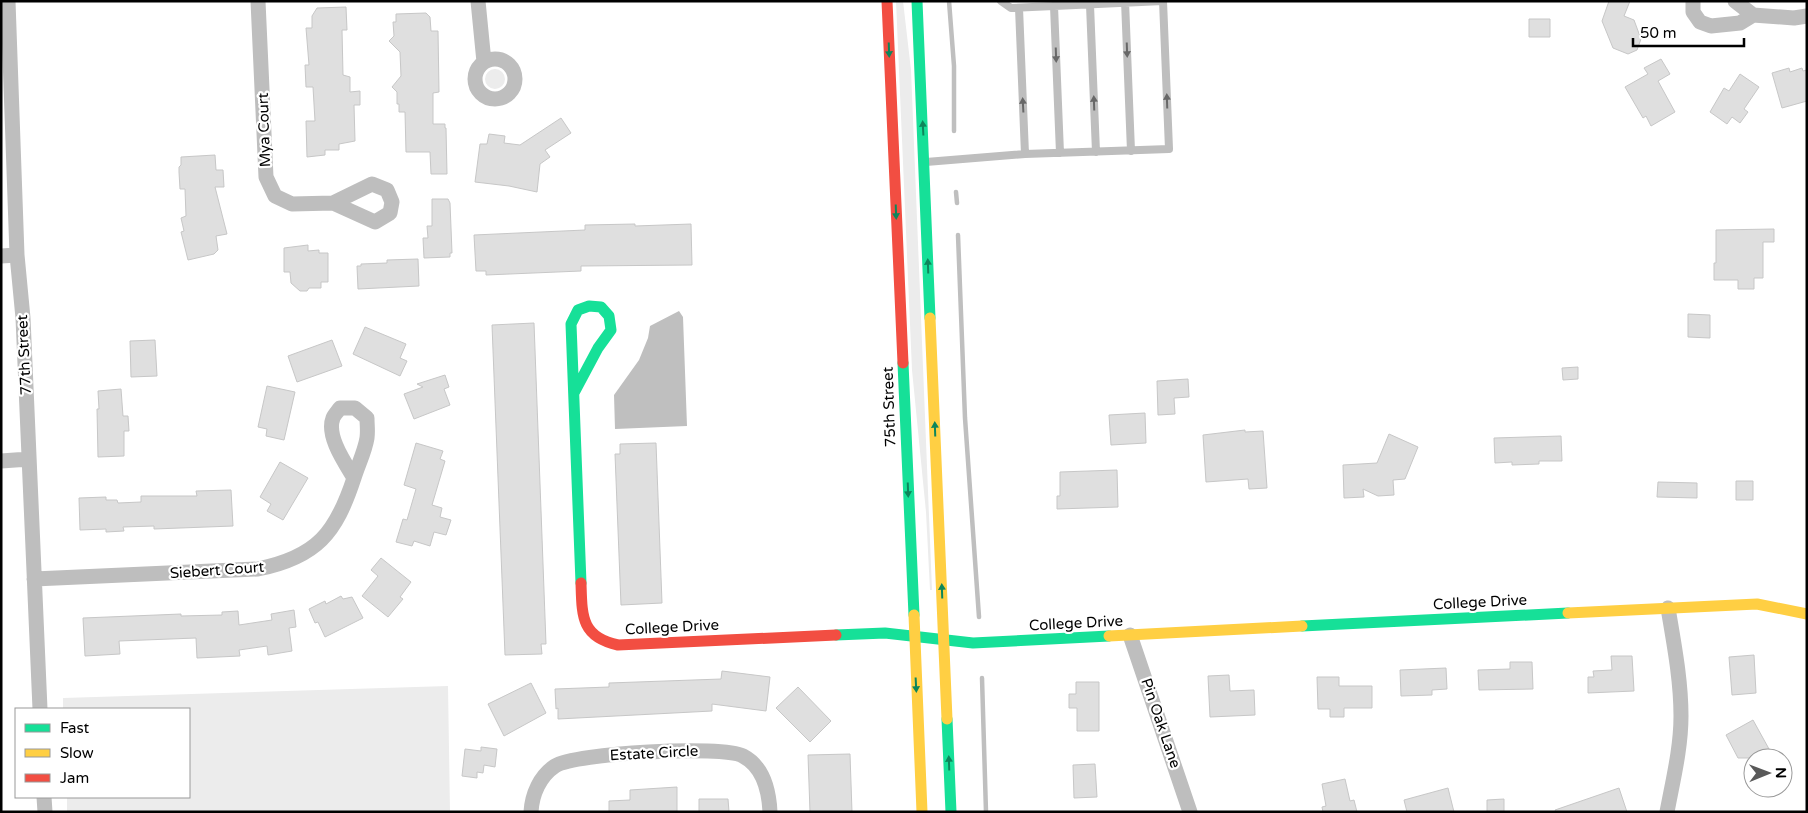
<svg xmlns="http://www.w3.org/2000/svg" width="1808" height="813" viewBox="0 0 1808 813" font-family="'Varela Round',sans-serif">
<style>
.green{fill:#ececec}
.water{fill:#bfbfbf}
.lines{fill:none;stroke-linecap:round;stroke-linejoin:round}
.stream{stroke:#bfbfbf;stroke-width:4.5}
.building{fill:#dfdfdf;stroke:#c7c7c7}
.lane{stroke:#bebebe;stroke-width:8}
.street{stroke:#bebebe;stroke-width:15}
.fast{stroke:#16e098;stroke-width:11}
.slow{stroke:#ffcf43;stroke-width:11}
.jam{stroke:#f24e42;stroke-width:11}
.oneway{fill:#0d865b}
.oneway2{fill:#686868}
.labels{text-anchor:middle;stroke-width:4.5;stroke-linejoin:round;paint-order:stroke}
.street-label{font-size:15px;fill:#000;stroke:#fff}
</style>
<rect width="100%" height="100%" fill="#fff"/>
<!-- green -->
<path class="green" d="M896,1H903L911,70L932,590H930L926,512L912,370Z
M485 79a10 10 0 1 1 20 0a10 10 0 1 1-20 0Z
M448,686L450,812H67V797H189V709H63V698Z"/>
<!-- water -->
<path class="water" d="M679,311L683,317L687,426L615,429L614,395L639,360L648,338L650,326Z"/>
<g class="lines">
<!-- stream -->
<path class="stream" d="M949,1L954,66V131
M956,192L957,203
M958,235L965,418L979,617
M982,678L986,812"/>
</g>
<!-- building -->
<path class="building" d="M1609,1H1630L1624,16L1634,20L1641,39L1637,50L1628,54L1613,48L1602,21Z
M346,7L347,30H342L343,75L350,77V92L360,91V105H354L355,141L339,144V150H325V155L307,157L306,121H315L313,87H306L305,65H309L306,28H312V16L317,8Z
M426,13L430,17L431,31H438L439,92L433,93V124H445V128H446L447,174H431L430,152H406L405,112H399V104H397V92L392,87L401,76L400,52L389,41L394,36L393,22H396V14Z
M1529,19H1550V37H1529Z
M1661,59L1670,74L1658,81L1675,112L1651,126L1646,116L1643,118L1625,87L1648,74L1644,68Z
M1789,68L1790,72L1802,68L1803,71L1807,70V101L1782,108L1772,73Z
M1740,74L1759,87L1744,109L1748,112L1740,123L1732,117L1727,124L1710,112L1724,88L1729,91Z
M561,118L571,133L545,150L550,157L540,164L537,192L509,186L475,182L480,144H487L489,134L505,136L504,143L520,145Z
M215,155L216,170H223L224,187H215L227,234L216,236L218,250L214,254L188,260L181,232L184,231L181,218L186,216L185,189H180L179,172V167L181,165V157Z
M432,199H448L450,203L452,253H450V257L424,258L423,238H428L427,226H432Z
M635,224V226L691,224L692,265L581,266V271L486,275V271H476L474,235L585,230V225Z
M1774,229V242H1763V278H1754V289H1738V280H1714V263H1716V230Z
M308,245V251L319,250V253H328V282H321V288H309L307,291H300L291,283L290,272H284V248Z
M418,259L419,286L358,289L357,266H361V264L387,263V260Z
M1688,314L1710,315V338L1688,337Z
M534,323L546,644H541L542,654L505,655L492,325Z
M365,327L406,344L400,358L407,361L400,376L353,354Z
M155,340L157,376L131,377L130,341Z
M332,340L342,366L297,382L288,356Z
M1578,367V379L1563,380L1562,368Z
M445,375L449,387L444,389L450,405L414,419L404,394L423,387L417,384Z
M1188,379L1189,397L1174,398L1175,414L1158,415L1157,381Z
M267,386L295,392L284,440L266,436L267,429L258,427Z
M121,389L123,416H128L129,431H124V456L98,457L97,409H99L98,391Z
M1145,413L1146,443L1111,445L1109,415Z
M1245,430V432L1263,431L1267,488L1249,489L1248,479L1206,482L1203,435Z
M1389,434L1418,447L1405,479L1393,480L1394,495L1378,496L1363,489L1364,497L1344,498L1343,465L1377,463Z
M1561,436L1562,461H1539V464L1512,465V462L1495,463L1494,438Z
M416,443L443,451L440,459L445,461L432,505L442,508L440,517L451,520L446,535L434,532L430,546L414,541L412,546L396,542L403,519L407,520L416,489L404,485Z
M656,443L662,603L621,605L615,454H620V444Z
M280,462L308,478L283,520L267,511L271,504L260,497Z
M1117,470L1118,507L1057,509V496H1060V472Z
M1736,481H1753V500H1736Z
M1658,482L1697,483V498L1657,497Z
M231,490L233,526L154,529V526L123,527L124,531L106,532V529L80,530L79,498L106,497V500H117L118,503L141,502V496H197L196,491Z
M381,558L411,582L400,597L403,599L388,617L362,596L378,576L371,570Z
M341,596L343,599L352,597L363,618L325,637L318,622L315,623L309,609L325,601L326,604Z
M294,610L296,627L289,628L292,651L268,655L267,646L239,650L240,656L197,658L196,638L119,641L120,654L85,656L83,618L181,614V616L222,615V612L238,611L239,625L272,620L271,614Z
M1754,655L1756,693L1732,695L1729,657Z
M1611,656H1632L1634,691L1588,693V677H1594L1593,671L1612,670Z
M1510,662H1532L1533,689L1479,690L1478,670L1510,669Z
M1446,668L1447,689L1432,690V695L1401,696L1400,670Z
M722,671L770,677L766,711L712,704V711L558,719V708L556,709L555,689L609,687V683L721,679Z
M1229,675L1230,691L1254,690L1255,715L1210,717L1208,676Z
M1317,677H1339V686H1372V708H1344V717H1330V709H1318Z
M1076,682H1099V731H1077V708H1069V694H1076Z
M531,683L546,713L504,736L488,704Z
M798,687L831,721L810,742L776,708Z
M1753,720L1774,758H1738L1726,735Z
M481,747L497,749L495,767L484,765L483,773L477,772V778L462,776L465,749L481,751Z
M850,754L852,812H810L808,755Z
M1095,764L1097,797L1074,798L1073,765Z
M1345,779L1350,801L1354,800L1357,812H1323L1322,807L1326,806L1322,784Z
M677,787V812H609V801L630,800V790Z
M1448,788L1454,812H1407L1404,800Z
M1619,788L1627,812H1556L1555,810Z
M699,799H728L729,812H699Z
M1504,799V812H1487V800Z"/>
<g class="lines">
<!-- lane -->
<path class="lane" d="M1125,1L1131,151
M1090,5L1096,152
M1054,6L1060,153
M1019,8L1025,154
M926,162L1025,154L1169,149L1163,1L1011,8L1001,1"/>
<!-- street -->
<path class="street" d="M8,1L17,255L23,318L40,709
M258,1L266,177L275,196L292,204L333,203L372,184L387,190L392,202L390,213L375,222L333,203
M478,1L484,62
M1693,1V12L1700,22L1711,26L1740,23L1753,15
M1735,1L1753,15L1794,18L1807,16
M475 79a20 20 0 1 1 40 0a20 20 0 1 1-40 0Z
M1,256L17,255
M1,461L29,459
M34,579L258,569C317,557 336,533 354,478C358,465 365,451 367,438C368,431 367,425 367,418L355,408H340C338,411 334,415 333,418C326,436 345,463 354,478
M1130,635L1190,812
M44,797L45,812
M531,812C532,794 540,776 555,766C575,753 722,745 743,756C764,767 769,791 770,812
M1667,812C1673,780 1681,748 1681,716C1681,680 1674,644 1668,608"/>
<!-- fast -->
<path class="fast" d="M917,1L930,318
M903,363L914,615
M574,393L598,348L611,330L609,316L601,307L589,306L578,310L571,324L581,583
M1302,626L1568,613
M836,635L885,633L973,643L1109,636
M947,719L951,812"/>
<!-- slow -->
<path class="slow" d="M930,318L947,719
M1568,613L1757,604L1807,614
M914,615L922,812
M1109,636L1302,626"/>
<!-- jam -->
<path class="jam" d="M887,1L903,363
M581,583C582,616 581,637 618,645L836,635"/>
</g>
<!-- one-way arrows -->
<defs><path id="oneway-solid" d="M-6-.8H1V-3.2L6.5 0L1 3.2V.8H-6Z" transform="scale(1.25)"/></defs>
<g class="oneway">
<use href="#oneway-solid" transform="translate(889 50) rotate(88)"/>
<use href="#oneway-solid" transform="translate(923 128) rotate(-93)"/>
<use href="#oneway-solid" transform="translate(896 212) rotate(88)"/>
<use href="#oneway-solid" transform="translate(928 266) rotate(-92)"/>
<use href="#oneway-solid" transform="translate(935 429) rotate(-92)"/>
<use href="#oneway-solid" transform="translate(908 490) rotate(88)"/>
<use href="#oneway-solid" transform="translate(942 591) rotate(-92)"/>
<use href="#oneway-solid" transform="translate(916 685) rotate(87)"/>
<use href="#oneway-solid" transform="translate(949 763) rotate(-92)"/>
</g>
<g class="oneway2">
<use href="#oneway-solid" transform="translate(1127 50) rotate(88)"/>
<use href="#oneway-solid" transform="translate(1056 55) rotate(88)"/>
<use href="#oneway-solid" transform="translate(1167 101) rotate(-92)"/>
<use href="#oneway-solid" transform="translate(1094 103) rotate(-92)"/>
<use href="#oneway-solid" transform="translate(1023 105) rotate(-93)"/>
</g>
<g class="labels">
<!-- street labels -->
<g class="street-label">
<text transform="translate(264 130) rotate(-92)" y="5">Mya Court</text>
<text transform="translate(24 355) rotate(-93)" y="5">77th Street</text>
<text transform="translate(889 407) rotate(-92)" y="5">75th Street</text>
<text transform="translate(217 570) rotate(-4)" y="5">Siebert Court</text>
<text transform="translate(1480 602) rotate(-3)" y="5">College Drive</text>
<text transform="translate(1076 623) rotate(-3)" y="5">College Drive</text>
<text transform="translate(672 627) rotate(-3)" y="5">College Drive</text>
<text transform="translate(1161 723) rotate(71)" y="5">Pin Oak Lane</text>
<text transform="translate(654 753) rotate(-3)" y="5">Estate Circle</text>
</g>
</g>
<!-- border -->
<rect width="1808" height="813" fill="none" stroke="#000000" stroke-width="5"/>
<!-- legend -->
<rect x="15" y="708" width="175" height="90" fill="#ffffff" stroke="#999999"/>
<rect x="25" y="724" width="25" height="8" fill="#16e098" stroke="#999999"/>
<text x="60" y="733" font-size="15" fill="#000000">Fast</text>
<rect x="25" y="749" width="25" height="8" fill="#ffcf43" stroke="#999999"/>
<text x="60" y="758" font-size="15" fill="#000000">Slow</text>
<rect x="25" y="774" width="25" height="8" fill="#f24e42" stroke="#999999"/>
<text x="60" y="783" font-size="15" fill="#000000">Jam</text>
<!-- north arrow -->
<g transform="translate(1768 773) rotate(89)"><circle r="24" fill="#ffffff" stroke="#999999"/>
<path d="M0-4L9 19L0 12L-9 19Z" fill="#595959"/>
<text y="-8" font-size="14" font-weight="bold" text-anchor="middle" fill="#000000">N</text>
</g>
<!-- scale -->
<path d="M1633 38v8h111v-8" fill="none" stroke="#000000" stroke-width="2.5"/>
<text x="1640" y="38" font-size="15" fill="#000000" stroke="#ffffff" stroke-width="4" paint-order="stroke">50 m</text>
</svg>
